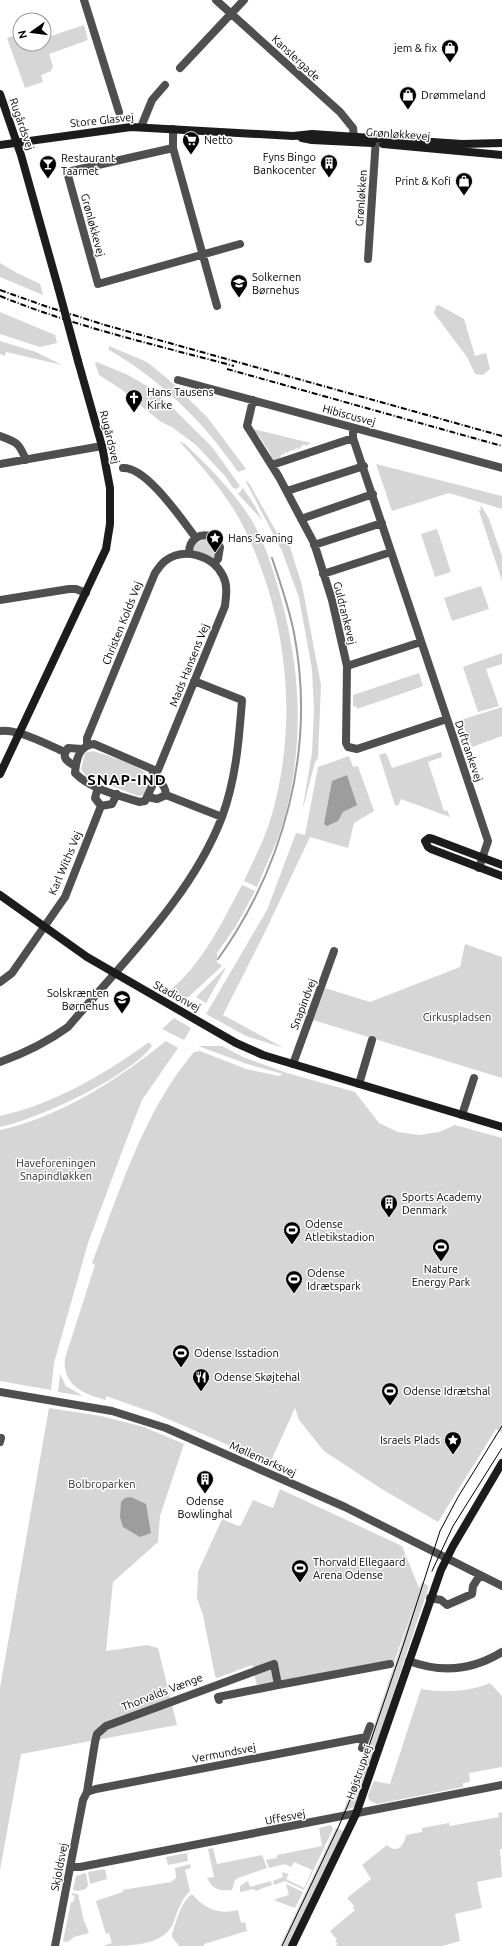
<svg xmlns="http://www.w3.org/2000/svg" width="502" height="1946" viewBox="0 0 502 1946" font-family="Ubuntu,sans-serif">
<style>
.green{fill:#d6d6d6}
.water{fill:#9d9d9d}
.lines{fill:none;stroke-linecap:round;stroke-linejoin:round}
.stream{stroke:#9d9d9d;stroke-width:2}
.street{stroke:#4f4f4f;stroke-width:8}
.secondary{stroke:#1c1c1c;stroke-width:8}
.tram{stroke:#000;stroke-width:1}
.rail{stroke:#000;stroke-width:2;stroke-dasharray:6 2 1 2;stroke-linecap:butt}
.secondary-bridge{stroke:#1c1c1c;stroke-width:8}
.labels{text-anchor:middle;stroke-width:3;stroke-linejoin:round;paint-order:stroke}
.poi-label{font-size:11px;fill:#000;stroke:#fff;text-anchor:start}
.street-label{font-size:11px;fill:#000;stroke:#fff}
.park-label{font-size:11px;fill:#2d2d2d;stroke:#fff}
.district-label{font-size:15px;font-weight:bold;letter-spacing:1px;fill:#000;stroke:#fff}
</style>
<rect width="100%" height="100%" fill="#fff"/>
<!-- green -->
<path class="green" d="M84,25L88,40L49,54L53,66L51,71L41,75L43,82L25,88L7,38L20,34V44H44V35L45,38Z
M0,263L15,272L40,284L43,295L0,277Z
M439,305L464,319L475,356L486,353L490,369L483,375L475,374L467,357L434,313L436,306Z
M0,312L55,335L57,343L40,347L0,334Z
M0,341L36,352L62,365L6,352L5,356L0,354Z
M109,346L147,362L168,379L207,417L246,469L238,472C205,423 160,379 109,350Z
M97,362L128,375L147,386L170,405L212,447L240,486L237,489L233,488L225,476L196,445L172,427L161,422L121,389L99,375L95,363Z
M253,429L311,443L306,446L304,444L299,449L296,448L295,450L289,451L288,453L285,452L284,455L282,454L278,461L274,462L270,459L271,455L259,436L254,433Z
M179,441L185,444C208,466 236,494 252,521C266,545 274,572 281,598C301,672 304,742 285,816C279,840 266,864 257,887L244,881C254,859 266,837 272,814C299,719 287,616 244,528C228,495 203,468 179,441Z
M376,464L502,496V509L449,493L392,511Z
M245,480L249,483L282,542L289,544L302,585L321,685L318,758L315,762L302,812L312,753L314,711L312,669L299,598L282,551Z
M243,488L255,506L262,520L238,494Z
M480,506L482,507L489,519L502,556V581L479,511L481,510Z
M437,529L451,572L435,577L421,534Z
M205,539L212,542L216,549L215,557L213,560L203,553L193,550L196,543Z
M481,586L489,609L452,621L444,598Z
M502,653V664L486,669L499,706L478,712L463,667Z
M419,673L423,686L418,688L357,709L356,706L353,707V695Z
M502,707V736L472,747L461,720Z
M93,751C105,755 144,766 149,777C151,782 146,790 144,795L138,796L86,776L81,769L85,753Z
M441,752L442,757L428,762L444,811L447,810L450,817L401,799L398,806L395,805L379,755L386,753L392,768Z
M349,756L353,767L358,766L374,811L354,823L348,848L310,837L265,932L223,1015L284,1048L246,1036L206,1014L267,910L296,833L305,835L318,767Z
M242,885L255,891L236,926L217,953V962L222,966L184,1001L169,991C202,965 222,922 242,885Z
M465,944L502,957V1078L313,1020L325,988L370,1002L460,967Z
M227,966L206,1003L196,997Z
M174,1018L191,1028L184,1040L162,1029Z
M166,1041L178,1048L142,1100L126,1141L88,1243L54,1363L51,1390L0,1381V1130C60,1117 119,1079 166,1041Z
M149,1042L152,1046C129,1077 38,1119 0,1127V1116C54,1104 105,1074 149,1042Z
M198,1046H222L243,1057L287,1073L355,1092L379,1123L398,1132L419,1135L439,1132L455,1125L502,1138V1433L496,1429L438,1522L380,1488L324,1451L299,1420L295,1408L270,1463L154,1413L106,1396V1400C83,1394 62,1385 65,1358L95,1265L92,1263C120,1191 143,1112 194,1052L200,1051L246,1069L279,1076L283,1074L247,1064Z
M60,1374L66,1386L83,1396L58,1392Z
M49,1408L101,1416L144,1427L184,1444L160,1516L158,1542L113,1582L106,1651L147,1645L158,1648L177,1725L21,1754L0,1870V1688Z
M280,1489L402,1546L419,1588L422,1582L429,1586L362,1788L354,1785L415,1603L394,1662L257,1686L252,1665L217,1678L215,1676L203,1615L197,1598L198,1572L222,1519L238,1526L241,1525L253,1500L273,1508Z
M490,1683L502,1696V1767L469,1773L470,1782L463,1783V1787L377,1804L369,1800L368,1795L374,1781L390,1784L421,1689C444,1693 468,1692 490,1683Z
M352,1788L361,1791L354,1807L343,1812Z
M502,1812V1849H500L502,1877L477,1882L482,1908L455,1914L460,1941L442,1946H335L338,1944L335,1941L337,1940L330,1931L355,1910L353,1908L354,1906L347,1898L371,1879L362,1865L387,1845C396,1854 404,1847 406,1835L422,1832V1828L449,1823L450,1826L499,1817L498,1813Z
M331,1825L333,1829L304,1890L285,1881L274,1885L273,1881L283,1877L282,1872L289,1874L286,1879L304,1888L312,1870L294,1862L291,1867L285,1864L269,1868L266,1860L277,1858V1855L322,1846L319,1828Z
M336,1828L344,1831L288,1946H280Z
M213,1848L217,1864L262,1855L267,1868L238,1878L235,1880L232,1890C220,1891 213,1890 207,1878L214,1877L208,1849Z
M187,1853L188,1861L168,1865L166,1857Z
M190,1864L191,1868L185,1870L190,1891C181,1900 177,1912 173,1924C162,1946 131,1946 103,1946L112,1943L109,1933L106,1934L96,1901L123,1892L122,1890L171,1882L176,1878L175,1868Z
M105,1869L107,1879L90,1884L88,1872Z
M86,1873L88,1885L86,1889L78,1891L73,1890L76,1876Z
M248,1881L250,1887L271,1881L272,1885L255,1891L254,1889L240,1892V1886Z
M286,1884L303,1892L295,1908L276,1901L275,1899L289,1895Z
M72,1893L78,1894L84,1921L89,1933L74,1937L68,1942L63,1941L71,1902H73L75,1896L72,1895Z
M192,1894C205,1909 219,1915 238,1910L241,1923L245,1922L247,1931L204,1944V1946H179L172,1937V1934C177,1920 180,1903 192,1894Z"/>
<!-- water -->
<path class="water" d="M347,775L357,805L343,812L338,821L327,826L324,824L332,781Z
M131,1497L146,1504L151,1533L140,1537L123,1527L120,1517L121,1502L125,1498Z"/>
<g class="lines">
<!-- stream -->
<path class="stream" d="M218,959C285,865 316,748 294,633C289,607 280,582 272,558"/>
<!-- street -->
<path class="street" d="M84,0L119,112
M216,0L340,112L353,128L354,136
M180,68L244,0
M141,127L152,100L165,85
M173,129V148L217,306
M173,148L67,172L98,284L240,244
M368,259L376,138
M178,380L502,468
M253,400L247,426L279,477L314,543L332,600L347,666L346,743L348,747L357,749L447,719
M353,428V438L488,841L479,868
M0,436C17,442 19,443 26,460
M0,464L102,446
M272,465L353,438
M123,468C147,467 182,520 196,538
M287,491L364,466
M301,519L373,494
M314,545L382,523
M189,553C189,539 200,532 213,537L220,547L218,559L214,564
M323,574L391,552
M0,600L69,589H76L86,593
M347,666L421,642
M0,731C17,728 48,745 65,752
M94,744L152,769L155,780L145,801L139,802C118,795 90,789 75,773C76,760 79,745 94,744Z
M87,745V738L155,573C158,569 161,564 165,561C184,547 213,555 223,576C228,585 226,596 225,606L158,770L154,774
M75,766C66,761 61,757 68,748L82,749
M98,787L95,798L101,806L112,804L117,794
M166,795L222,817
M148,797L157,799L166,795C165,786 163,784 155,780
M0,982L12,973L65,897L101,806
M0,1062C25,1053 46,1043 68,1027C122,963 192,896 222,817C236,779 239,740 242,700L194,681
M293,1064L334,951
M359,1084L372,1040
M462,1115L474,1078
M0,1392L112,1411L166,1428L345,1507L502,1586
M0,1442L1,1438
M430,1598L441,1600L447,1605L472,1594L473,1586L480,1575
M409,1661C441,1673 473,1670 502,1652
M219,1700L218,1697L278,1685
M362,1748L370,1726
M87,1792L96,1789L366,1737
M71,1867H80L502,1785
M55,1946L83,1800L87,1792L95,1742L97,1734L106,1726L274,1664L278,1685L390,1664"/>
<!-- secondary -->
<path class="secondary" d="M0,94L21,155L58,287
M302,138L312,140L372,143
M383,144L502,155
M0,145L131,127L293,136L312,134L462,144L502,143
M0,774L106,549L110,524V488L102,446L78,361
M502,865L433,839L429,838L425,841L428,847L431,849L502,876
M0,895L87,957L236,1043L263,1055L502,1127
M292,1946L356,1814L441,1570L453,1546L502,1463"/>
<!-- tram -->
<path class="tram" d="M432,1571L453,1526L502,1448
M282,1946L338,1828L353,1793L403,1646L440,1531L458,1497L502,1426"/>
<!-- rail -->
<path class="rail" d="M0,290L45,306L105,325L502,436
M0,296C76,327 156,345 234,366
M227,369L502,446"/>
<!-- secondary-bridge -->
<path class="secondary-bridge" d="M58,287L78,361"/>
</g>
<!-- icons -->
<defs>
<g id="shop-pin" transform="scale(0.9)"><path d="M0 17L-7.5 6A9.5 9.5 0 1 1 7.5 6Z" fill="#000" stroke="#fff"/><path d="M-5-2.5h2.3a2.7 3.5 0 0 1 5.4 0H5L5.5 6h-11ZM-1.5-2.5h3a1.5 2.3 0 0 0-3 0Z" fill="#fff"/></g>
<g id="supermarket-pin" transform="scale(0.9)"><path d="M0 17L-7.5 6A9.5 9.5 0 1 1 7.5 6Z" fill="#000" stroke="#fff"/><path d="M-6-5.5h2.5l.6 2H6L4.5 2H-2.5L-4.4-4H-6ZM-1.5 3.2a1.3 1.3 0 1 0 .1 0ZM3 3.2a1.3 1.3 0 1 0 .1 0Z" fill="#fff"/></g>
<g id="building-pin" transform="scale(0.9)"><path d="M0 17L-7.5 6A9.5 9.5 0 1 1 7.5 6Z" fill="#000" stroke="#fff"/><path d="M-4-6H4V6H1V3H-1V6H-4ZM-2.5-4.3h1.7v1.8h-1.7ZM.8-4.3h1.7v1.8H.8ZM-2.5-1h1.7V.8h-1.7ZM.8-1h1.7V.8H.8Z" fill="#fff"/></g>
<g id="bar-pin" transform="scale(0.9)"><path d="M0 17L-7.5 6A9.5 9.5 0 1 1 7.5 6Z" fill="#000" stroke="#fff"/><path d="M-6-5H6L.8 .8V4.5H3.5V6h-7V4.5H-.8V.8Z" fill="#fff"/></g>
<g id="school-pin" transform="scale(0.9)"><path d="M0 17L-7.5 6A9.5 9.5 0 1 1 7.5 6Z" fill="#000" stroke="#fff"/><path d="M0-5L7-2L0 1L-7-2ZM-4 1L0 2.5L4 1V4Q0 6-4 4Z" fill="#fff"/></g>
<g id="church-pin" transform="scale(0.9)"><path d="M0 17L-7.5 6A9.5 9.5 0 1 1 7.5 6Z" fill="#000" stroke="#fff"/><path d="M-1.2-6h2.4v3.5h3.3v2.4h-3.3V6h-2.4V-.1h-3.3v-2.4h3.3Z" fill="#fff"/></g>
<g id="sight-pin" transform="scale(0.9)"><path d="M0 17L-7.5 6A9.5 9.5 0 1 1 7.5 6Z" fill="#000" stroke="#fff"/><path d="M0-6L1.8-2.2L6-1.7L2.9 1.2L3.7 5.4L0 3.3L-3.7 5.4L-2.9 1.2L-6-1.7L-1.8-2.2Z" fill="#fff"/></g>
<g id="stadium-pin" transform="scale(0.9)"><path d="M0 17L-7.5 6A9.5 9.5 0 1 1 7.5 6Z" fill="#000" stroke="#fff"/><path d="M0-5a6.5 5 0 1 0 0 10a6.5 5 0 1 0 0-10ZM-3.5-1.8h7v3.6h-7Z" fill="#fff"/></g>
<g id="restaurant-pin" transform="scale(0.9)"><path d="M0 17L-7.5 6A9.5 9.5 0 1 1 7.5 6Z" fill="#000" stroke="#fff"/><path d="M-5-6h1v4h1v-4h1v4h1v-4h1v5L-1.5 .5V6h-2V.5L-5-1ZM5-6V6H3V1.5H1.5Q1.5-4 5-6Z" fill="#fff"/></g>
</defs>
<g fill-rule="evenodd">
<use href="#shop-pin" x="450" y="48"/>
<use href="#shop-pin" x="408" y="95"/>
<use href="#supermarket-pin" x="191" y="140"/>
<use href="#building-pin" x="329" y="163"/>
<use href="#bar-pin" x="48" y="164"/>
<use href="#shop-pin" x="464" y="181"/>
<use href="#school-pin" x="239" y="283"/>
<use href="#church-pin" x="134" y="398"/>
<use href="#sight-pin" x="215" y="538"/>
<use href="#school-pin" x="122" y="999"/>
<use href="#building-pin" x="389" y="1203"/>
<use href="#stadium-pin" x="292" y="1230"/>
<use href="#stadium-pin" x="441" y="1247"/>
<use href="#stadium-pin" x="294" y="1279"/>
<use href="#stadium-pin" x="181" y="1353"/>
<use href="#restaurant-pin" x="201" y="1377"/>
<use href="#stadium-pin" x="390" y="1391"/>
<use href="#sight-pin" x="453" y="1440"/>
<use href="#building-pin" x="205" y="1479"/>
<use href="#stadium-pin" x="300" y="1568"/>
</g>
<g class="labels">
<!-- poi labels -->
<g class="poi-label">
<text x="437" y="52" text-anchor="end">jem &amp; fix</text>
<text x="421" y="99">Drømmeland</text>
<text x="204" y="144">Netto</text>
<text x="316" y="161" text-anchor="end">Fyns Bingo<tspan x="316" dy="13">Bankocenter</tspan></text>
<text x="61" y="162">Restaurant<tspan x="61" dy="13">Taarnet</tspan></text>
<text x="451" y="185" text-anchor="end">Print &amp; Kofi</text>
<text x="252" y="281">Solkernen<tspan x="252" dy="13">Børnehus</tspan></text>
<text x="147" y="396">Hans Tausens<tspan x="147" dy="13">Kirke</tspan></text>
<text x="228" y="542">Hans Svaning</text>
<text x="109" y="997" text-anchor="end">Solskrænten<tspan x="109" dy="13">Børnehus</tspan></text>
<text x="402" y="1201">Sports Academy<tspan x="402" dy="13">Denmark</tspan></text>
<text x="305" y="1228">Odense<tspan x="305" dy="13">Atletikstadion</tspan></text>
<text x="441" y="1273" text-anchor="middle">Nature<tspan x="441" dy="13">Energy Park</tspan></text>
<text x="307" y="1277">Odense<tspan x="307" dy="13">Idrætspark</tspan></text>
<text x="194" y="1357">Odense Isstadion</text>
<text x="214" y="1381">Odense Skøjtehal</text>
<text x="403" y="1395">Odense Idrætshal</text>
<text x="440" y="1444" text-anchor="end">Israels Plads</text>
<text x="205" y="1505" text-anchor="middle">Odense<tspan x="205" dy="13">Bowlinghal</tspan></text>
<text x="313" y="1566">Thorvald Ellegaard<tspan x="313" dy="13">Arena Odense</tspan></text>
</g>
<!-- street labels -->
<g class="street-label">
<text transform="translate(296 58) rotate(43)" y="4">Kanslergade</text>
<text transform="translate(102 120) rotate(-6)" y="4">Store Glasvej</text>
<text transform="translate(22 124) rotate(71)" y="4">Rugårdsvej</text>
<text transform="translate(398 134) rotate(4)" y="4">Grønløkkevej</text>
<text transform="translate(361 198) rotate(-86)" y="4">Grønløkken</text>
<text transform="translate(93 225) rotate(75)" y="4">Grønløkkevej</text>
<text transform="translate(349 415) rotate(15)" y="4">Hibiscusvej</text>
<text transform="translate(110 437) rotate(76)" y="4">Rugårdsvej</text>
<text transform="translate(345 613) rotate(76)" y="4">Guldrankevej</text>
<text transform="translate(122 623) rotate(-68)" y="4">Christen Kolds Vej</text>
<text transform="translate(189 665) rotate(-68)" y="4">Mads Hansens Vej</text>
<text transform="translate(469 751) rotate(71)" y="4">Duftrankevej</text>
<text transform="translate(65 863) rotate(-67)" y="4">Karl Withs Vej</text>
<text transform="translate(177 996) rotate(29)" y="4">Stadionvej</text>
<text transform="translate(303 1004) rotate(-69)" y="4">Snapindvej</text>
<text transform="translate(263 1459) rotate(24)" y="4">Møllemarksvej</text>
<text transform="translate(162 1692) rotate(-21)" y="4">Thorvalds Vænge</text>
<text transform="translate(224 1753) rotate(-11)" y="4">Vermundsvej</text>
<text transform="translate(359 1772) rotate(-71)" y="4">Højstrupvej</text>
<text transform="translate(285 1817) rotate(-11)" y="4">Uffesvej</text>
<text transform="translate(59 1867) rotate(-79)" y="4">Skjoldsvej</text>
</g>
<!-- park labels -->
<g class="park-label">
<text x="457" y="1021">Cirkuspladsen</text>
<text x="56" y="1167">Haveforeningen<tspan x="56" dy="13">Snapindløkken</tspan></text>
<text x="102" y="1488">Bolbroparken</text>
</g>
<!-- district labels -->
<g class="district-label">
<text x="127" y="785">SNAP-IND</text>
</g>
</g>
<!-- north arrow -->
<g transform="translate(32 32) rotate(256)"><circle r="19" fill="#ffffff" stroke="#999999"/>
<path d="M0-3L7 15L0 10L-7 15Z" fill="#000000"/>
<text y="-6" font-size="11" font-weight="bold" text-anchor="middle" fill="#000000">N</text>
</g>
</svg>
